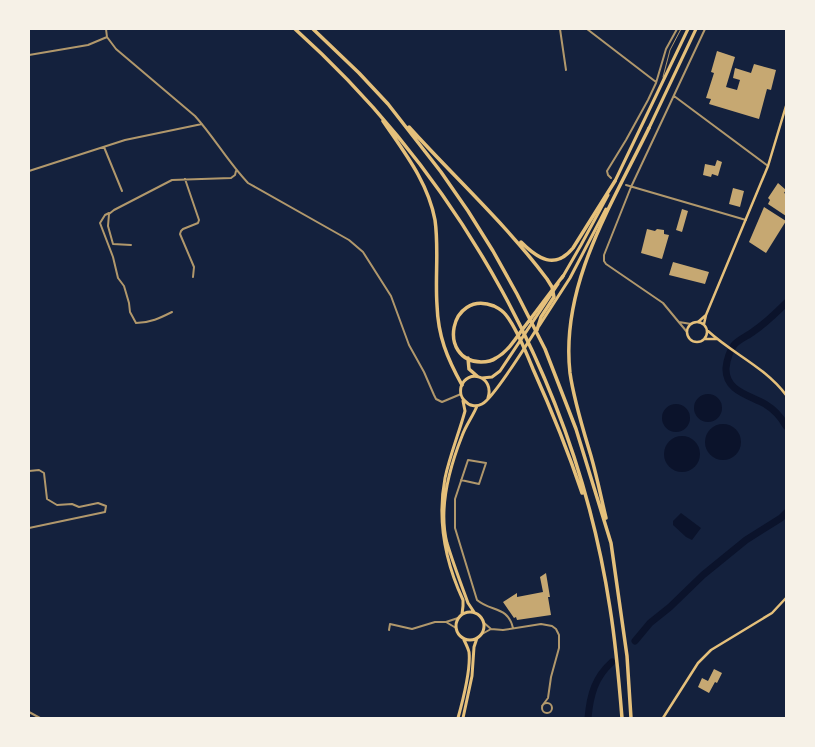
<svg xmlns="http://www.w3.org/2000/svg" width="815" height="747" viewBox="0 0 815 747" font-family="'Roboto Condensed',sans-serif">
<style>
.water{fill:#0b132b}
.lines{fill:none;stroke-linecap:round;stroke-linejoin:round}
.river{stroke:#0b132b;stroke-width:7}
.building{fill:#c6a872}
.service{stroke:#b1986c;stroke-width:1}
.minor{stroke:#b1986c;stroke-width:2}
.secondary{stroke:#e5c07b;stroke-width:2.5}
.primary{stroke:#e5c07b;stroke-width:3}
.trunk{stroke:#e5c07b;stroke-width:3}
.motorway{stroke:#e5c07b;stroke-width:3.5}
</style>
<rect width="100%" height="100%" fill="#14213d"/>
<!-- water -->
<path class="water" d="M694 408a14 14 0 1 1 28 0a14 14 0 1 1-28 0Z
M662 418a14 14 0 1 1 28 0a14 14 0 1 1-28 0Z
M705 442a18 18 0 1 1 36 0a18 18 0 1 1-36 0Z
M664 454a18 18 0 1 1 36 0a18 18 0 1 1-36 0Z
M681,513L701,528L692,540L686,537L673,525V521Z"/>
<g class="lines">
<!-- river -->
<path class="river" d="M786,303C776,313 766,323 754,331C748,336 739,339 734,345C729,352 727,359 726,368C725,391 749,395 765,404C775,410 781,417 786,426
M635,641L650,623L670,607L703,575L746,540L781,518L786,513
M588,718C590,695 595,677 612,662"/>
</g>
<!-- building -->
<path class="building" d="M717,51L735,57L726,87L737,90L740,80L733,78L735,68L751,73L754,64L776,70L771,90L767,89L759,119L709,104L711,99L706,98L714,73L711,72Z
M717,160L722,162L718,176L712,174L711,177L703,175L705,164L715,166Z
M778,183L786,190L784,193L786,194V216L768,204L770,200L768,198Z
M733,188L744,191L740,207L729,204Z
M764,207L786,221L766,253L749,242Z
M682,209L688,211L682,232L676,230Z
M647,229L655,231L657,229L664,230V234L669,235L662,259L641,253Z
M673,262L709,272L705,284L669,275Z
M546,573L550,597H548L551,615L517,620L516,617L514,618L503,602L517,593V597L543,592L540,577Z
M714,669L722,673L717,683L715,682L709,693L698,687L702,678L708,681Z"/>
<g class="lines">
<!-- service -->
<path class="service" d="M663,77L670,50L681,29"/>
<!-- minor -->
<path class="minor" d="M106,29L107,37L116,49L195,116C214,137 228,162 248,183L349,240L363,252L391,296L409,345L424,372L434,395L436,399L442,402L461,394
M560,29L566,70
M587,29L656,82
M29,55L88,45L107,37
M674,96L768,166
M104,147L122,191
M29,171L125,140L202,124
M611,178L608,175L607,171L626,140L648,100L656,83L666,49L677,29
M185,179L199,220L198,223L183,229L181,231L180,234L194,267L193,277
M626,185L746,220
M109,213L105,215L100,223L113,257L118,278L124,286L129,303L130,312L136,323C150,323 160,318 172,312
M131,245L113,244L108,226L109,214L114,210L172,180L231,178L235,175L236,171
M679,322L691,324
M687,332L663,303L606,264L604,261V255L631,187L705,29
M29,471L39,470L44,473L47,499L57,505L72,504L79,507L98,503L106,506L105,512L29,528
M461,480L479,484L486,463L468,460L455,499V528L477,600C491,612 508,606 513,628
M483,622L491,629
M456,628L446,622L458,618
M389,630L390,624L412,629L435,622H446
M482,634L491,629L503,630L541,624L552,626L556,629L559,635V648L551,677L548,698L542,706
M542 708a5 5 0 1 1 10 0a5 5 0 1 1-10 0Z
M29,712L40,718"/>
<!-- secondary -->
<path class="secondary" d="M687 332a10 10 0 1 1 20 0a10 10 0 1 1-20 0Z
M698,322L706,315
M704,324L706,315L768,166L786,106
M708,331C733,354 765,367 786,395
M705,339H717
M663,718L698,663L711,650L772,613L786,598"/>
<!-- primary -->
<path class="primary" d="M562,278L581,245L608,195
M539,326L570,278L606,209
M482,378L492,377L500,371L558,284
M488,398C495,376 467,368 461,387C460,392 461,398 465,401C469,406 476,407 482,404C493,399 527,344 536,330
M456 626a14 14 0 1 1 28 0a14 14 0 1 1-28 0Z
M474,612L468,603C461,584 453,563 447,543C438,508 449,469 462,436C466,425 473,416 477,406
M462,614L463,606V600C445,561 437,520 445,478C450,455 459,433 465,411L463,401
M458,718C463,700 471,670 469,652C468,648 466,644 464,640
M463,718L472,676L474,647L477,638"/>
<!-- trunk -->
<path class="trunk" d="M649,128L696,29
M615,181L688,29"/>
<!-- motorway -->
<path class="motorway" d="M295,29C462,179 576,386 610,608C616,645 619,681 622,718
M313,29L359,73L388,104L441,172L468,211L493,251L517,294L545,349L576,429L611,543L627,656L631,718
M383,121C404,152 428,182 435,220C439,248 435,277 437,305C438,336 447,358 462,385
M409,127C455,178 506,224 547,279L552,287L554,297L541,317L537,330
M521,242C538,259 555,270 573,248L615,181
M563,276C549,294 536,312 522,330C515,340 507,352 496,358C492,361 486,362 481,362C437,361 449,289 494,306C498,308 503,311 506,315C517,329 526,352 533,369C551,409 568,451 582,493
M468,358L469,369L477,376
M606,518C601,497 597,477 591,456C583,429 574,401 570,373C560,285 612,204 649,128"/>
</g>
<!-- border -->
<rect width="815" height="747" fill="none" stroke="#f6f1e7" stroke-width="60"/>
</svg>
